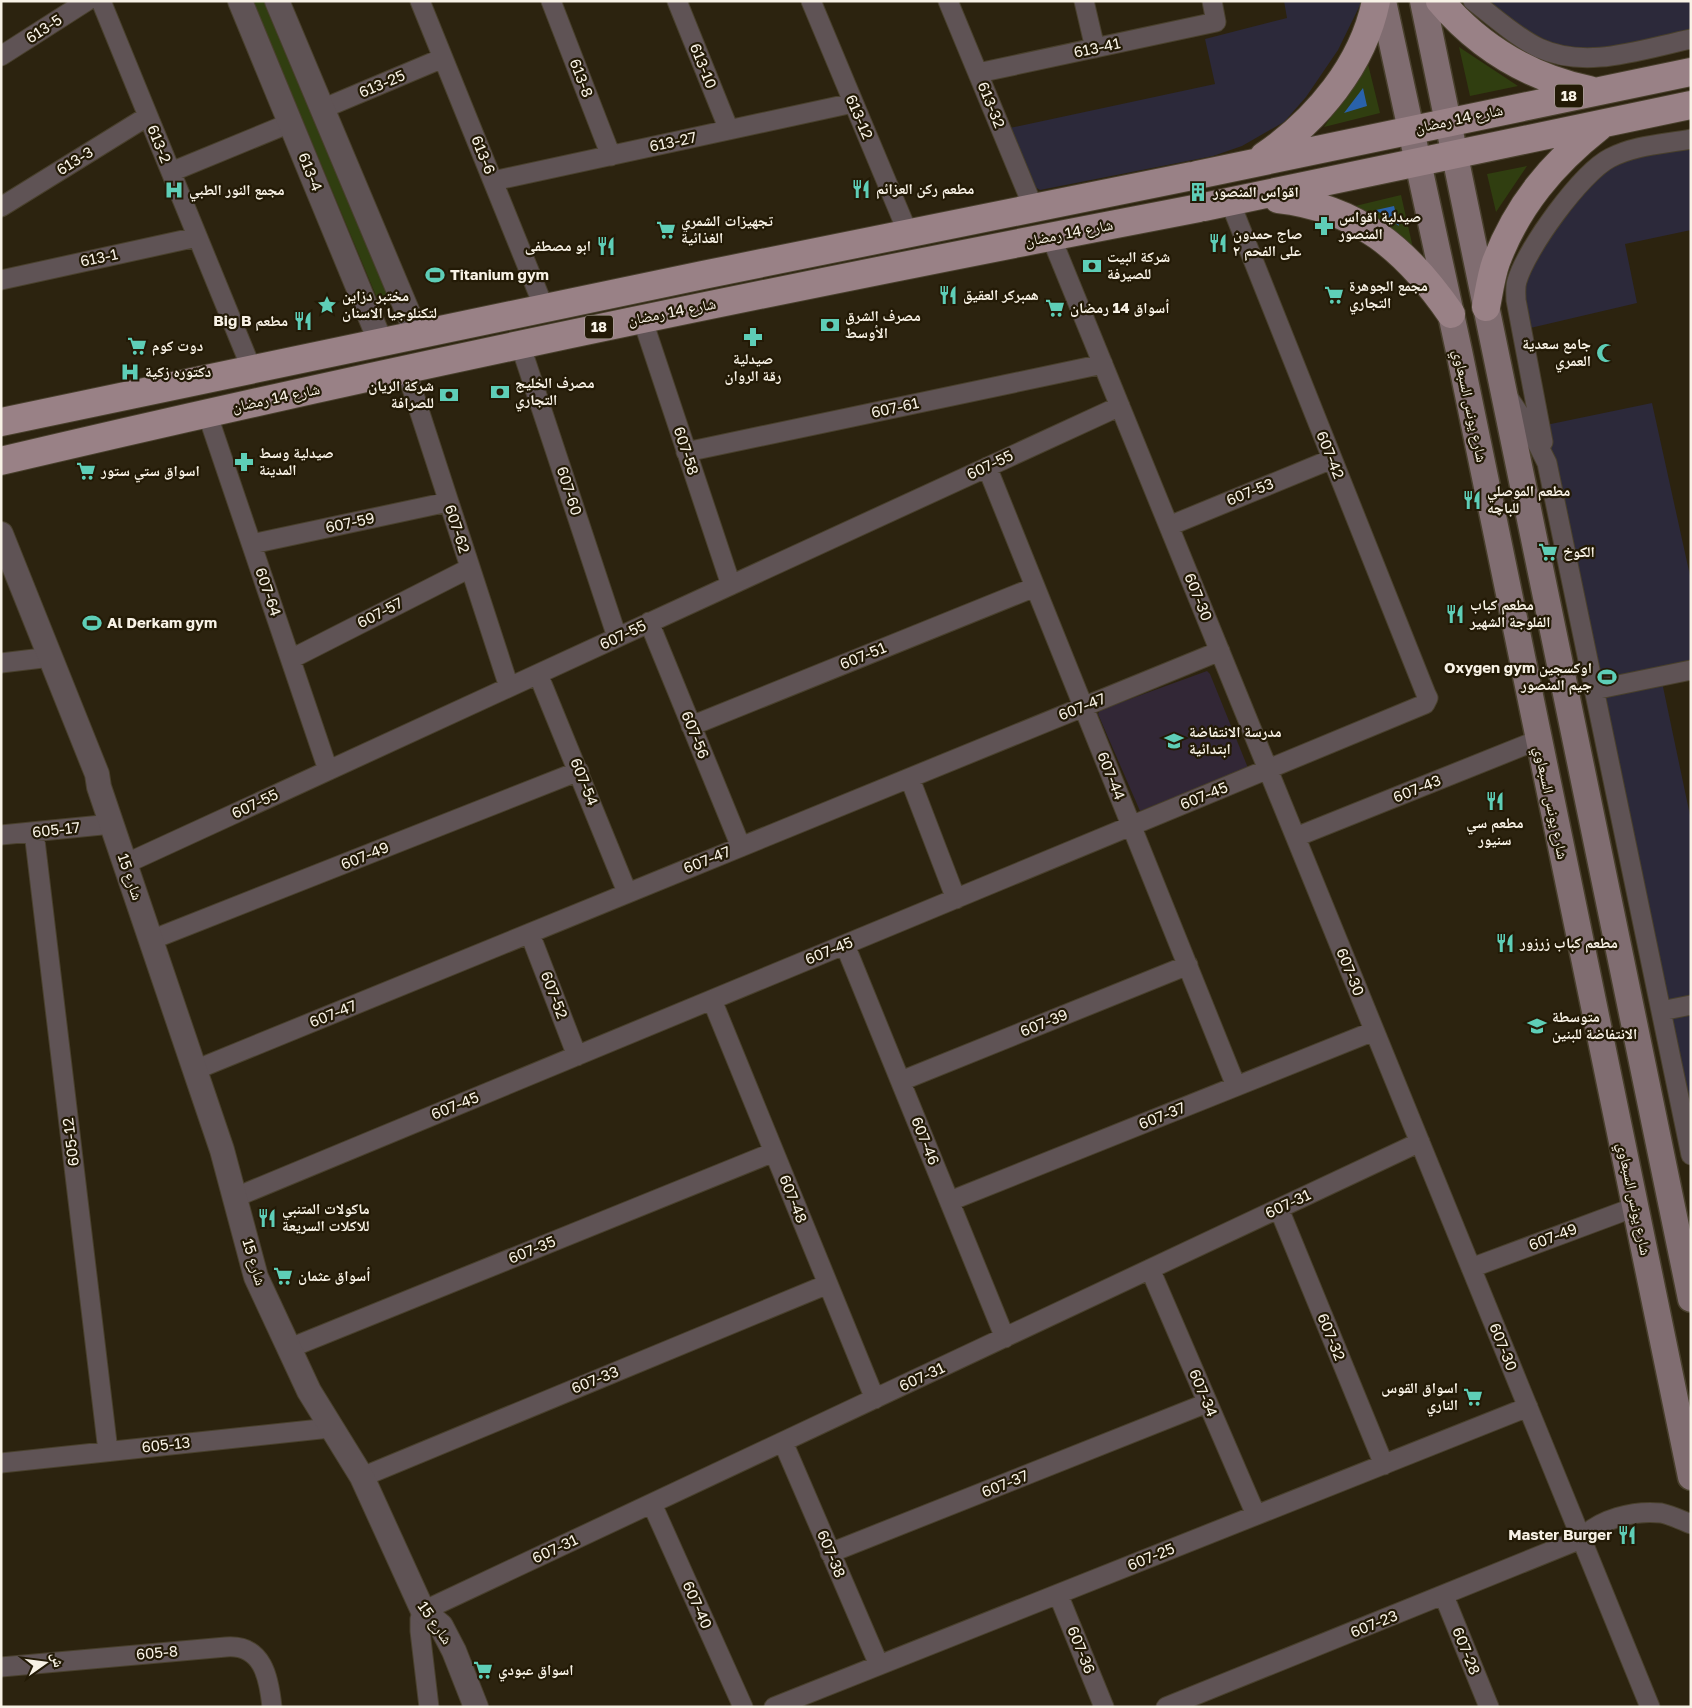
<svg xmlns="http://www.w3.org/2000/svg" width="1692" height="1708" viewBox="0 0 1692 1708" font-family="'Golos Text','Noto Naskh Arabic',sans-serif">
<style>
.commercial{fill:#2c293a}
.education{fill:#322736}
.green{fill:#303e10}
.water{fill:#2962aa}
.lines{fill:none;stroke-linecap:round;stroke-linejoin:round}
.minor-casing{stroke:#49402d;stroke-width:21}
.tertiary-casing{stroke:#49402d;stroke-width:26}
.secondary-casing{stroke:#49402d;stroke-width:29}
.primary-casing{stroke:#49402d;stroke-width:30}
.minor{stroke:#5f5355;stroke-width:19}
.tertiary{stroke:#5f5355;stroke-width:24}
.secondary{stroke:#806d71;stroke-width:26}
.primary{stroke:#998186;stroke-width:28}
.labels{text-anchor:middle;stroke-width:4.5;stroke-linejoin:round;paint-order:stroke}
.shield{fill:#231a06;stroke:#b8b1a3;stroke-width:1}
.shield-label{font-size:14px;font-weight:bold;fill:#f8f2e6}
.street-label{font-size:15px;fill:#f8f2e6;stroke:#231a06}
.poi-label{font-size:15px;font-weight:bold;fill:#f8f2e6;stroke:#231a06;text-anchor:start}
</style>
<rect width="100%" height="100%" fill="#2c230f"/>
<!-- commercial -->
<path class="commercial" d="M1284,1H1362L1338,50L1306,97L1284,122L1242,146L1213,156L1040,190L1033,186L1005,129L1215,84L1205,39L1287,18Z
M1482,1H1691V32L1588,54L1550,42L1514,24Z
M1691,145V230L1625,244L1637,303L1526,329L1522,278L1537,251L1602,170L1634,157Z
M1652,403L1691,580V661L1601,681L1596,674L1546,425Z
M1662,682L1691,820V998L1667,1002L1602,698Z
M1691,1010V1134L1670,1015Z"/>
<!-- education -->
<path class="education" d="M1207,671L1210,674L1248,768L1140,811L1098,714L1100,710Z"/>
<!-- green -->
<path class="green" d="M253,1H267L391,299L387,306L379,303Z
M1459,47L1518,86L1470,96Z
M1368,64L1380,113L1324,127Z
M1527,166L1496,212L1487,174Z
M1401,195L1413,248L1351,207Z"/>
<!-- water -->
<path class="water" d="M1363,88L1367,106L1344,113Z
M1394,206L1399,226L1376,210Z"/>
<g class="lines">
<!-- minor casing -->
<g class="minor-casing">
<path id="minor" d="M101,1L252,370
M420,1L545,310
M551,1L611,156
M677,1L729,130
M811,1L908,233
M948,1L1034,209
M1084,1L1095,48
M1473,1C1493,16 1517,38 1539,48C1587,70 1642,49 1691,39
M1,56L87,1
M978,73L1216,22L1212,1
M322,109L443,58
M171,172L290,123
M493,181L853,103
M1,207L148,116
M1051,237L1650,1707
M1,280L197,237
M642,318L731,585
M520,344L617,637
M406,370L509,687
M1508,397L1532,433L1547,463L1691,1155
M207,413L328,770
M1543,442L1516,300C1516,294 1515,287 1517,281C1526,249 1581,173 1610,158C1634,145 1664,144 1691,139
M686,452L1103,364
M987,467L1236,1086
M1169,526L1332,459
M252,544L448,502
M649,622L741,847
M291,659L470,568
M1,663L51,657
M538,674L627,892
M1594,690L1691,670
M691,726L1035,587
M910,779L956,899
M34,832L108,1451
M1,835L112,824
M1296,837L1538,740
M125,864L1120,406
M530,934L577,1056
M151,940L579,771
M845,945L1005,1338
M712,1000L875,1399
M1661,1011L1691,1005
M195,1070L1220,651
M901,1081L1188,965
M236,1197L1425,704L1428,698L1426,694L1230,202
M950,1201L1374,1031
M1279,1209L1384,1465
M1471,1268L1635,1207
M1150,1269L1256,1515
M290,1348L774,1152
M783,1442L879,1665
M1,1463L330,1428
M362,1477L828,1284
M652,1504L743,1707
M830,1553L1207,1403
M1058,1594L1104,1707
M1444,1596L1489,1707
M1,1667L226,1647C263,1644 269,1678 272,1707
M429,1707L420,1631V1619L423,1611L1420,1142
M774,1707L1528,1407
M1166,1707L1581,1539C1599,1519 1634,1510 1661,1513C1671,1515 1681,1520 1691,1524"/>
</g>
<!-- tertiary casing -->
<g class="tertiary-casing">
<path id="tertiary" d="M240,1L381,343
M277,1L417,334
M1,534L97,774L99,787L222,1150L256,1277L309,1391L362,1477L423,1611L441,1626L454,1651L476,1707"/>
</g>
<!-- secondary casing -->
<g class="secondary-casing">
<path id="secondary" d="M1383,1L1459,351L1691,1477
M1423,1L1691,1299"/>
</g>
<!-- primary casing -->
<g class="primary-casing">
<path id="primary" d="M1440,1C1480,48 1528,77 1589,90
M1264,156C1317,120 1363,65 1376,1
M1197,175L1691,72
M1278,199C1358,208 1407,250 1451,314
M1204,207L1691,105
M1486,307C1489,292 1491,276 1496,262C1517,206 1552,164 1599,127
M1,422L703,275L1192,176
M1,461C398,367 798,285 1199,208"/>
</g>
<!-- minor -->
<use href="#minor" class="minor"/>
<!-- tertiary -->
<use href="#tertiary" class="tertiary"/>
<!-- secondary -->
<use href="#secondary" class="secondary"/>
<!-- primary -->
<use href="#primary" class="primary"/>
</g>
<!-- icons -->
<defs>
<g id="restaurant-bare" transform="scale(1.5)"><path d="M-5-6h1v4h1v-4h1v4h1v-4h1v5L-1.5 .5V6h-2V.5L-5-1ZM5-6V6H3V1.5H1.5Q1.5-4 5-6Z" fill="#5eceb7" stroke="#231a06" stroke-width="2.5" paint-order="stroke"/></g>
<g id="hospital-bare" transform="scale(1.5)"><path d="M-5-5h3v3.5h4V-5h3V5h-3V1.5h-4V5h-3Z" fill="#5eceb7" stroke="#231a06" stroke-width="2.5" paint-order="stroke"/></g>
<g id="building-bare" transform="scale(1.5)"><path d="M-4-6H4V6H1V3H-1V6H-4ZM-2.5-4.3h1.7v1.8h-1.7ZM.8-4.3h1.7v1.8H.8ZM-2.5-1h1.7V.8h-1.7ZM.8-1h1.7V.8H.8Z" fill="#5eceb7" stroke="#231a06" stroke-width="2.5" paint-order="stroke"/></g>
<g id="pharmacy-bare" transform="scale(1.5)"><path d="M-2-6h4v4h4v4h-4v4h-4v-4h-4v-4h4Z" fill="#5eceb7" stroke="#231a06" stroke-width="2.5" paint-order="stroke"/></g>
<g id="supermarket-bare" transform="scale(1.5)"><path d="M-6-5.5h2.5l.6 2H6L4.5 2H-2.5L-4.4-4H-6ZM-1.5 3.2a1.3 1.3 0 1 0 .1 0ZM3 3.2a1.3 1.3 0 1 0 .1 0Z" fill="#5eceb7" stroke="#231a06" stroke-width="2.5" paint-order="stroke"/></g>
<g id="bank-bare" transform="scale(1.5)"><path d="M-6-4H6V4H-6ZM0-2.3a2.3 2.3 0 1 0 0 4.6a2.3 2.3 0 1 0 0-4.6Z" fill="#5eceb7" stroke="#231a06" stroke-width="2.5" paint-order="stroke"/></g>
<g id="stadium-bare" transform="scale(1.5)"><path d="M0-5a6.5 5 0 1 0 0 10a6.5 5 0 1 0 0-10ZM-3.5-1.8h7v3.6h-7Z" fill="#5eceb7" stroke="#231a06" stroke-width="2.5" paint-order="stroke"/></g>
<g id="sight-bare" transform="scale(1.5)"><path d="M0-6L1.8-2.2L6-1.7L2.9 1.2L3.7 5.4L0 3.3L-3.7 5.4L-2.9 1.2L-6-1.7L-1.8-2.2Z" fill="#5eceb7" stroke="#231a06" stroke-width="2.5" paint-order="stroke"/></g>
<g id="mosque-bare" transform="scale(1.5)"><path d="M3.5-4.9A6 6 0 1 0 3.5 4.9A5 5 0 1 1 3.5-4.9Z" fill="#5eceb7" stroke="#231a06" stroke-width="2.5" paint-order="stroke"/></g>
<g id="school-bare" transform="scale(1.5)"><path d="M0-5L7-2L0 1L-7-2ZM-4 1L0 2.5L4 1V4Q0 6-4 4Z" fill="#5eceb7" stroke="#231a06" stroke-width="2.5" paint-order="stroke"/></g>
</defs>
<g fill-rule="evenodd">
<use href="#restaurant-bare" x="861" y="189"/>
<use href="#hospital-bare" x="174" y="190"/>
<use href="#building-bare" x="1198" y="192"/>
<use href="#pharmacy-bare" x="1324" y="226"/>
<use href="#supermarket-bare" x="666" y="230"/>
<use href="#restaurant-bare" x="1218" y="243"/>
<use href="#restaurant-bare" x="606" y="246"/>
<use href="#bank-bare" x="1092" y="266"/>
<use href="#stadium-bare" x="435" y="275"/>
<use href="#restaurant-bare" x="948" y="295"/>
<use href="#supermarket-bare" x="1334" y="295"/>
<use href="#sight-bare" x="327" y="305"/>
<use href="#supermarket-bare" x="1055" y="308"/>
<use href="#restaurant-bare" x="303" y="321"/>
<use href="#bank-bare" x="830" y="325"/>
<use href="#pharmacy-bare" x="753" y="337"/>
<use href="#supermarket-bare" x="137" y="346"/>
<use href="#mosque-bare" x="1606" y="353"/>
<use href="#hospital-bare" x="130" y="372"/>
<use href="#bank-bare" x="500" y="392"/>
<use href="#bank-bare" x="449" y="395"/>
<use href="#pharmacy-bare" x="244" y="462"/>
<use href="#supermarket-bare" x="86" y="471"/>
<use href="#restaurant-bare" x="1472" y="500"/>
<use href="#supermarket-bare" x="1548" y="552"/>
<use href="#restaurant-bare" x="1455" y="614"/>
<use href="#stadium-bare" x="92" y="623"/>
<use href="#stadium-bare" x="1607" y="677"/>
<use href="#school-bare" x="1174" y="741"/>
<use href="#restaurant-bare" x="1495" y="801"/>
<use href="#restaurant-bare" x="1505" y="943"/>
<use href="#school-bare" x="1537" y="1026"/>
<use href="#restaurant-bare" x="267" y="1218"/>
<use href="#supermarket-bare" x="283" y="1276"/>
<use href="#supermarket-bare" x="1473" y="1397"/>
<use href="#restaurant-bare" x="1627" y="1535"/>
<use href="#supermarket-bare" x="483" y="1670"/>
</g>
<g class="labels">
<!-- shield labels -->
<g class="shield">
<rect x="1555" y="84.5" width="28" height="23" rx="4"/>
<rect x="585" y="315.5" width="28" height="23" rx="4"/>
</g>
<g class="shield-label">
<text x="1569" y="101">18</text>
<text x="599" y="332">18</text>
</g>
<!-- street labels -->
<g class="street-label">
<text transform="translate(44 29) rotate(-33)" y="5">613-5</text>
<text transform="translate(1097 48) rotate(-12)" y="5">613-41</text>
<text transform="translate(703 66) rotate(68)" y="5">613-10</text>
<text transform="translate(581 78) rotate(69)" y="5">613-8</text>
<text transform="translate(382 84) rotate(-23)" y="5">613-25</text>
<text transform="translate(991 105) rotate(68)" y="5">613-32</text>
<text transform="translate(859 117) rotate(67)" y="5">613-12</text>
<text transform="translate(1459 119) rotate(-12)" y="5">شارع 14 رمضان</text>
<text transform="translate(673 142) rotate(-12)" y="5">613-27</text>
<text transform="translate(159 144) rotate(68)" y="5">613-2</text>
<text transform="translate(483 155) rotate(68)" y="5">613-6</text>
<text transform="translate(75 161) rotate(-32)" y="5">613-3</text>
<text transform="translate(310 172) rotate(68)" y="5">613-4</text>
<text transform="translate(1069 233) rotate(-11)" y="5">شارع 14 رمضان</text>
<text transform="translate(99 258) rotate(-12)" y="5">613-1</text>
<text transform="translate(672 312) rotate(-11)" y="5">شارع 14 رمضان</text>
<text transform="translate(276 398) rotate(-12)" y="5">شارع 14 رمضان</text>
<text transform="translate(1470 406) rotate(78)" y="5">شارع يونس السبعاوي</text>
<text transform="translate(895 408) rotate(-12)" y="5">607-61</text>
<text transform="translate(686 451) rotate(72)" y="5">607-58</text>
<text transform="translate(1330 455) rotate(68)" y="5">607-42</text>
<text transform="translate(990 465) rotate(-25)" y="5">607-55</text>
<text transform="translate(569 491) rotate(72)" y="5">607-60</text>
<text transform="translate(1250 492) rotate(-22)" y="5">607-53</text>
<text transform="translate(350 523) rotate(-12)" y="5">607-59</text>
<text transform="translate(457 529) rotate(72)" y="5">607-62</text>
<text transform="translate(268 592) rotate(71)" y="5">607-64</text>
<text transform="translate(1198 597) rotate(68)" y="5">607-30</text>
<text transform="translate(380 613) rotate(-27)" y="5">607-57</text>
<text transform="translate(623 635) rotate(-25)" y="5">607-55</text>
<text transform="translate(863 656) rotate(-22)" y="5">607-51</text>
<text transform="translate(1082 707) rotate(-22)" y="5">607-47</text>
<text transform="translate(695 735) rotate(68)" y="5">607-56</text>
<text transform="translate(1111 776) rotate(68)" y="5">607-44</text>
<text transform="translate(584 782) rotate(68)" y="5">607-54</text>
<text transform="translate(1417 789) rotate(-22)" y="5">607-43</text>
<text transform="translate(1204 796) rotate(-22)" y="5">607-45</text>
<text transform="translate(1551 803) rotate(78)" y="5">شارع يونس السبعاوي</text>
<text transform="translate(255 804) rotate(-25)" y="5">607-55</text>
<text transform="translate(56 830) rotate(-6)" y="5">605-17</text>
<text transform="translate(365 856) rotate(-22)" y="5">607-49</text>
<text transform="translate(707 860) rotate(-22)" y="5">607-47</text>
<text transform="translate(130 877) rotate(71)" y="5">شارع 15</text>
<text transform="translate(829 951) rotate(-22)" y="5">607-45</text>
<text transform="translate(1350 972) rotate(68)" y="5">607-30</text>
<text transform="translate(554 995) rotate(69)" y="5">607-52</text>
<text transform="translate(333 1014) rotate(-22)" y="5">607-47</text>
<text transform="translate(1044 1023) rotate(-22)" y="5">607-39</text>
<text transform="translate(455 1106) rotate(-22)" y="5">607-45</text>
<text transform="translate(1162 1116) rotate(-22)" y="5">607-37</text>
<text transform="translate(925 1141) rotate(68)" y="5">607-46</text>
<text transform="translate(71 1142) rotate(-97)" y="5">605-12</text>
<text transform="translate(793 1199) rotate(68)" y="5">607-48</text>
<text transform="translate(1634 1199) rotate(78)" y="5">شارع يونس السبعاوي</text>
<text transform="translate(1288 1204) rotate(-25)" y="5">607-31</text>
<text transform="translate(1553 1237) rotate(-21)" y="5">607-49</text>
<text transform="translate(532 1250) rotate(-22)" y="5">607-35</text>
<text transform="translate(254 1262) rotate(73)" y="5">شارع 15</text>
<text transform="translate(1331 1337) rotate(68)" y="5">607-32</text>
<text transform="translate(1503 1347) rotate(68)" y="5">607-30</text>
<text transform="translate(922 1377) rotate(-25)" y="5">607-31</text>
<text transform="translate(595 1380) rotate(-22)" y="5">607-33</text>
<text transform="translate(1203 1393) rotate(67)" y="5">607-34</text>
<text transform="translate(166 1445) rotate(-6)" y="5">605-13</text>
<text transform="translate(1005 1484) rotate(-22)" y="5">607-37</text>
<text transform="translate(555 1549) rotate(-25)" y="5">607-31</text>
<text transform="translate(831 1554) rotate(67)" y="5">607-38</text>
<text transform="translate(1151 1557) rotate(-22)" y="5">607-25</text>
<text transform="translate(697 1605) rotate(66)" y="5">607-40</text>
<text transform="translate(435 1623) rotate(55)" y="5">شارع 15</text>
<text transform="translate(1374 1624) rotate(-22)" y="5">607-23</text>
<text transform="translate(1081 1650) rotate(68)" y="5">607-36</text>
<text transform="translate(1466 1651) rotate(68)" y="5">607-28</text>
<text transform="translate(157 1653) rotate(-5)" y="5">605-8</text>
</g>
<!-- poi labels -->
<g class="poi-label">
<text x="876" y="194">مطعم ركن العزائم</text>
<text x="189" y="195">مجمع النور الطبي</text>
<text x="1213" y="197">اقواس المنصور</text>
<text x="1339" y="222">صيدلية اقواس<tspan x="1339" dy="17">المنصور</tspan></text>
<text x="681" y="226">تجهيزات الشمري<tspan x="681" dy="17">الغذائية</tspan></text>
<text x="1233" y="239">صاج حمدون<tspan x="1233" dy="17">على الفحم ٢</tspan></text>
<text x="591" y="251" text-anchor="end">ابو مصطفى</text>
<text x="1107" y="262">شركة البيت<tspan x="1107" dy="17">للصيرفة</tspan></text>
<text x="450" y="280">Titanium gym</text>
<text x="1349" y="291">مجمع الجوهرة<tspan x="1349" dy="17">التجاري</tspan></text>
<text x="963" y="300">همبركر العقيق</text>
<text x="342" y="301">مختبر دزاين<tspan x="342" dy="17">لتكنلوجيا الاسنان</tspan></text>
<text x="1070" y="313">أسواق 14 رمضان</text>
<text x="845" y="321">مصرف الشرق<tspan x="845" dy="17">الأوسط</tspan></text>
<text x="288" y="326" text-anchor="end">Big B مطعم</text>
<text x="1591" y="349" text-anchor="end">جامع سعدية<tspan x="1591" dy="17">العمري</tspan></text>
<text x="152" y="351">دوت كوم</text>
<text x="753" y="364" text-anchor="middle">صيدلية<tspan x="753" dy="17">رقة الروان</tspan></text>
<text x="145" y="377">دكتوره زكية</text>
<text x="515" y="388">مصرف الخليج<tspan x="515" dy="17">التجاري</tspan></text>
<text x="434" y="391" text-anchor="end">شركة الريان<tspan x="434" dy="17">للصرافة</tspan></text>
<text x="259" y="458">صيدلية وسط<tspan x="259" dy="17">المدينة</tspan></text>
<text x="101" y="476">اسواق ستي ستور</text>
<text x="1487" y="496">مطعم الموصلي<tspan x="1487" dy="17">للباچه</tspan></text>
<text x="1563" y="557">الكوخ</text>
<text x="1470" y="610">مطعم كباب<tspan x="1470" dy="17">الفلوجة الشهير</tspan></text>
<text x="107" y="628">Al Derkam gym</text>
<text x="1592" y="673" text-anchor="end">Oxygen gym اوكسجين<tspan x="1592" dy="17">جيم المنصور</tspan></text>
<text x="1189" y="737">مدرسة الانتفاضة<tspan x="1189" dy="17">ابتدائية</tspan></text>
<text x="1495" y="828" text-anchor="middle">مطعم سي<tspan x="1495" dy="17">سنيور</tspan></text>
<text x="1520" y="948">مطعم كباب زرزور</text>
<text x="1552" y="1022">متوسطة<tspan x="1552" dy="17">الانتفاضة للبنين</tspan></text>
<text x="282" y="1214">ماكولات المتنبي<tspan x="282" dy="17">للاكلات السريعة</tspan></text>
<text x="298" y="1281">أسواق عثمان</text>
<text x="1458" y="1393" text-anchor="end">اسواق القوس<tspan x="1458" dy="17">الناري</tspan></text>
<text x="1612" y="1540" text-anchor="end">Master Burger</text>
<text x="498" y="1675">اسواق عبودي</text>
</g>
</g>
<!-- border -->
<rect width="1692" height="1708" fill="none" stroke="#f8f2e6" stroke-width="5"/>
<!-- north arrow -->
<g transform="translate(45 1663) rotate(76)" stroke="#231a06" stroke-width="4" paint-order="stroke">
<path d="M0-4L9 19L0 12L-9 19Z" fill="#f8f2e6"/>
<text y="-8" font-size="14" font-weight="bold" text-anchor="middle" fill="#f8f2e6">ش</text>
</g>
</svg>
